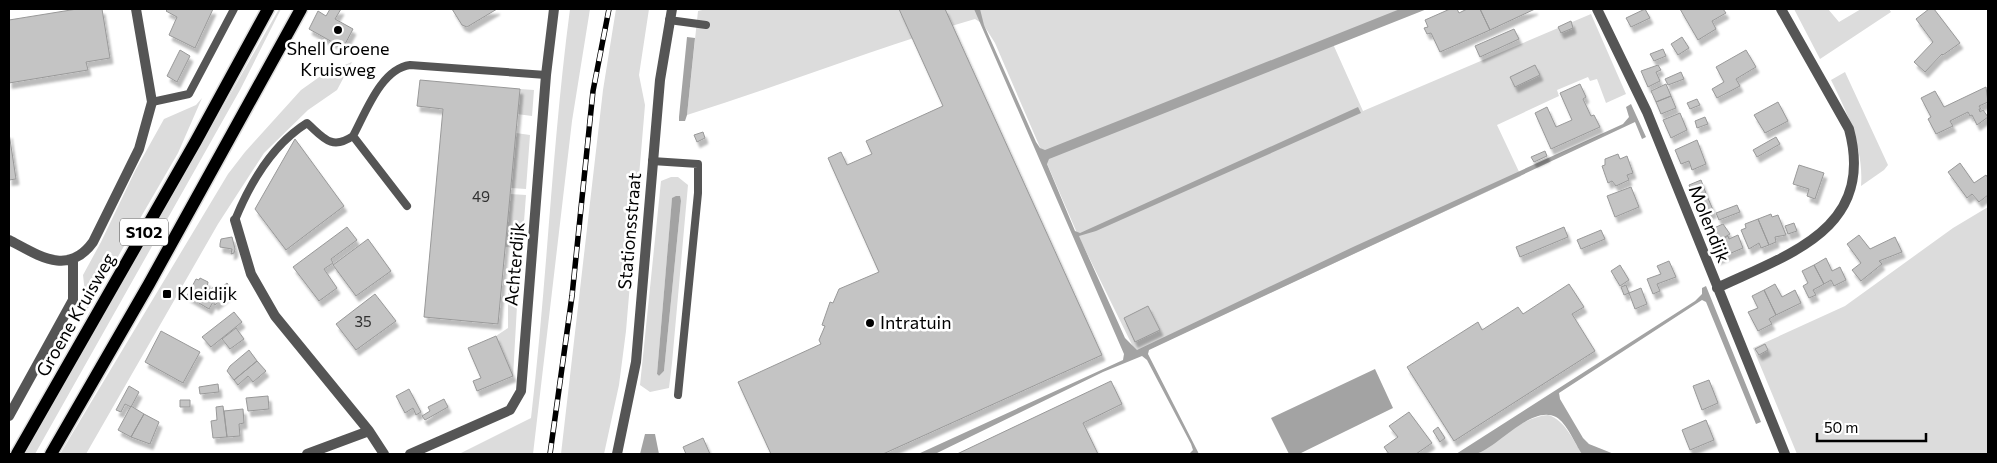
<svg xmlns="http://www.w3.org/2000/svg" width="1997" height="463" viewBox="0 0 1997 463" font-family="Commissioner,sans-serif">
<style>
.green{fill:#dcdcdc;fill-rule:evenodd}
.water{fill:#a3a3a3}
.building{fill:#c4c4c4;stroke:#999;filter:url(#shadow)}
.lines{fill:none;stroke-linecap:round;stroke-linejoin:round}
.primary-casing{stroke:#dbdbdb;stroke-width:15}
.lane{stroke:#555;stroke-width:8}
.street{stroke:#555;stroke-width:10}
.primary{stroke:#000;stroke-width:12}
.rail-casing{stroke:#000;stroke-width:5.5}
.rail{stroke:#fff;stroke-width:4;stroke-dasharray:11;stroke-linecap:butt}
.poi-dot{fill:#000;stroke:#fff;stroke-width:2}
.labels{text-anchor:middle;stroke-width:5;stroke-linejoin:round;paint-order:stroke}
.number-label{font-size:15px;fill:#313131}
.shield{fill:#fff;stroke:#4c4c4c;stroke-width:1}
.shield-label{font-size:16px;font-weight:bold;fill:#000}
.poi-label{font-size:18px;fill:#000;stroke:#fff;text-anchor:start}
.street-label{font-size:18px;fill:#000;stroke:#fff}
</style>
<defs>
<filter id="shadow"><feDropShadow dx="3" dy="5.5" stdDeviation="1" flood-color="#0004"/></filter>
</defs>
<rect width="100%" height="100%" fill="#fff"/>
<!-- green -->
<path class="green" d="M279,9H281L240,90L35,454H24Z
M570,9H590L572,121L533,454H459L531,418C547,282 552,145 570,9Z
M616,9H649L639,75L645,105L626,331L619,385L604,454H561L603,90Z
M707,9H1423L1333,44L1363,111L1591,14L1626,94L1606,103L1597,79L1590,81L1588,77L1557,90L1559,96L1497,125L1521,176L1137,355L1077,233L995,43L983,24L975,19C878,47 783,85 687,115L698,11Z
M1794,9H1828L1839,22L1861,9H1889L1891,12L1820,59Z
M352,62L337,90L308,110L264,153L218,224L86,454H60L228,174L245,152L301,90L325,73Z
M1845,72L1888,165L1884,170L1861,186C1864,148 1847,112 1831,80Z
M520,89L534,90L532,116L517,114Z
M202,98L178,153L87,310L83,275L101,242L135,171L164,119L196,105Z
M516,133L530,135L526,189L511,188Z
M671,177H678L688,185L672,363L669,388L650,392L640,385L661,181ZM672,199L681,201L664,371L659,376L657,374Z
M510,194L526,195L522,248L505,247Z
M1988,207V454H1797L1753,348L1845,306L1953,228Z
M508,288H518L513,377L496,336L508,328Z
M1548,415C1565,420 1573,440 1582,454H1476C1497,440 1523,417 1548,415Z"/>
<!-- water -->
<path class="water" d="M974,9H980L984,25L1036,142L1040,148L1045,150L1400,9H1427L1049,159L1047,164L1075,231L1080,233L1358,107L1361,113L1096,231L1079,236L1125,338L1137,350L1353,247L1623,124L1629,117L1626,107L1631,104L1646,137L1642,139L1635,122L1149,350L1148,354L1199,454H1189L1193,450L1191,444L1147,360L1142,356L1103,372L935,454H918L1123,360L1124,354Z
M687,37L695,38L687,115L685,121H679V117Z
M676,196H680L681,201L664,371L659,376L657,374L672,198Z
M1706,286L1761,422L1756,424L1706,302L1702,300L1559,393L1560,399L1583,438L1589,444L1614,454H1582C1575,444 1567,423 1556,417C1531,404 1497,449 1475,454C1469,456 1462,454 1456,454L1695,301L1702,294V288Z
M1375,369L1393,408L1299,454H1289L1271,418Z
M645,434H655L659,454H640Z"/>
<!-- building -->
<path class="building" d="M77,9H102L110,58L86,62L88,70L9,83V20Z
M168,9H213L195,48L169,35L177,17L166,11Z
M330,9H341L335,19L353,29L343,48L309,29L318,11L326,16Z
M452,9H497L467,27L462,25Z
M899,9H945L1102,355L883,454H771L738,382L821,344L819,340L825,326L822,325L830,302L833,303L839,289L879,272L828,158L841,152L847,165L872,154L866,141L943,106Z
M1450,9H1457L1459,13L1467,9H1480L1490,30L1440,52L1431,33L1427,34L1424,28L1428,27L1425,20Z
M1480,9H1535L1490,30Z
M1645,9L1650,18L1631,27L1626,18Z
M1680,9H1723L1726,13L1712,21L1716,29L1698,40Z
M1929,9H1934L1960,43L1943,55L1942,54L1925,72L1914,62L1933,42L1916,19Z
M1571,21L1573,28L1561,33L1558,27Z
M1514,29L1519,39L1480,57L1475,46Z
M1682,37L1689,48L1678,55L1671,44Z
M1663,49L1666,56L1654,61L1650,54Z
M180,50L190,56L177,82L167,76Z
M1746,50L1756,67L1736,79L1740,86L1717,98L1712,89L1724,82L1716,67Z
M1535,65L1540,75L1515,87L1510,77Z
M1658,65L1661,70L1656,72L1660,81L1648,87L1641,71Z
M1681,72L1684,79L1668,85L1665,79Z
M420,80L520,89L498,324L424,317L443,109L417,106Z
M1580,84L1586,97L1583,99L1591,116L1594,115L1600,127L1551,149L1535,113L1547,107L1556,127L1572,120L1560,93Z
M1666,84L1671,96L1656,102L1651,91Z
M1986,87L1988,102L1979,106L1981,109H1979L1980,112L1983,110L1988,117L1977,125L1972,115L1970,116L1968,112L1950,121L1953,126L1936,134L1928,119L1931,117L1921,98L1935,91L1944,107Z
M1671,96L1676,108L1661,114L1656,102Z
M1697,99L1700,105L1690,109L1687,103Z
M1778,102L1788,121L1765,133L1754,115Z
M1680,113L1687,130L1671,138L1663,120Z
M1705,117L1708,124L1697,128L1695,121Z
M703,132L705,138L697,142L694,135Z
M9,133L16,179L9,180Z
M1776,137L1780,144L1757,157L1753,150Z
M295,139L344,206L286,250L255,209Z
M1697,140L1706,164L1692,170L1689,161L1681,164L1675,150Z
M1545,151L1547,156L1534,162L1531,157Z
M1618,154L1620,159L1627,156L1633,173L1627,175L1629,180L1616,186L1612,181L1608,183L1602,166L1605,165V159Z
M1960,163L1974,183L1986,175L1988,178V195L1979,202L1972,194L1967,198L1948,172Z
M1799,165L1824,173L1815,199L1807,196L1809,189L1793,184Z
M1701,180L1707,196L1695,201L1689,185Z
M1631,187L1639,207L1615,217L1607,196Z
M1707,196L1714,212L1701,217L1695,201Z
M1737,205L1740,212L1719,220L1716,213Z
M1771,214L1772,217L1778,215L1786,235L1775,237L1776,242L1769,245L1758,219Z
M1758,219L1769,245L1761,248L1759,243L1749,249L1741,230L1746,228L1745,224Z
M1794,223L1797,231L1788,234L1785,226Z
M1723,224L1730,234L1711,245L1705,232Z
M347,227L357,240L331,259L333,263L324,269L337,288L319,301L293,267Z
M1564,227L1568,237L1520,257L1516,247Z
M1601,230L1605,239L1581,249L1577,240Z
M1738,235L1743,248L1717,259L1711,245L1728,236L1729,239Z
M1859,235L1870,249L1895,237L1902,252L1879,261L1882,264L1861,281L1852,270L1861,263L1847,244Z
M232,237L235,249L234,253L231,254L232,249L220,247V244L221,239Z
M368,239L391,271L356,296L333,265Z
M1826,258L1832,271L1840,267L1846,280L1834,286L1831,280L1824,284L1814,265Z
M1669,261L1676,277L1657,284L1660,291L1653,294L1647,279L1661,274L1657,266Z
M1620,265L1629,280L1620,286L1611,271Z
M1814,265L1824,284L1813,290L1816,295L1809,298L1803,286L1808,283L1802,271Z
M200,278L208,282L207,288L210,290L215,286L217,291L227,283L233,290L215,305L213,302L209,309L187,296L196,279L199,280Z
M1569,284L1584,307L1572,314L1595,351L1454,441L1407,367L1478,322L1482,330L1518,307L1523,314Z
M1775,284L1782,297L1795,290L1801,303L1776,315L1764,290Z
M1626,285L1629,293L1641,288L1647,304L1635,309L1629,293L1624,295L1621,287Z
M1764,290L1776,315L1769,319L1772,324L1758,331L1748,312L1758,308L1752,296Z
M375,294L396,321L356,350L336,324Z
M1148,306L1160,330L1135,342L1124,318Z
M234,312L242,322L211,347L202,337Z
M236,328L244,339L230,349L222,339Z
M161,331L200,352L183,383L145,362Z
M496,336L513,376L477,391L473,381L481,378L468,348Z
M1765,344L1768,350L1759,355L1755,349Z
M249,350L257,361L234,380L227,371L230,366Z
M257,361L266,371L253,382L248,376L238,385L234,380Z
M1709,380L1718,403L1702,410L1693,386Z
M1111,381L1122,404L1083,423L1098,454H957Z
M218,384L219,392L200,394L199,387Z
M129,386L139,392L131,407L125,404L121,412L116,410Z
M409,389L421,412L416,415L413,408L405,413L396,396Z
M268,396L269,409L248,411L246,398Z
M444,399L448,407L425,420L422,416L430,411L428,407Z
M180,400H190V407H180Z
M131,406L144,414L131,437L118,430Z
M223,406L227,437L213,438L211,421L217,420L216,407Z
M243,409L244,423L239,424L240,436L227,437L224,411Z
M1409,412L1432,443L1416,454H1389L1384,447L1398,437L1389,426Z
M144,414L159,422L150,444L131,437Z
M1706,420L1714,440L1690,450L1682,430Z
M1438,427L1445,438L1440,442L1433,431Z
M703,438L710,454H686L683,447Z"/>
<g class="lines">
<!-- primary casing -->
<g class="primary-casing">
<path id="primary" d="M17,454L196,141L268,9
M51,454L149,284L301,9"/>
</g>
<!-- lane -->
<path class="lane" d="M669,20L706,25
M152,102L189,94L234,9
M353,136L407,206
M652,161L698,164V193L678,395
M235,220C250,183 272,145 307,123C323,137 331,151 353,136C366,112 381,69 410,65L546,75"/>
<!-- street -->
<path class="street" d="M1597,9L1647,112L1785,454
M235,220L251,274L275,316L369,431L384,454
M9,240C38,255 68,277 93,242L139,149L152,102L136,9
M1717,288C1789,254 1876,229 1849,129L1781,9
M9,416L73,300V260
M307,454L369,431
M410,454L510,410L521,391L546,75L554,9
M617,454L636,362L660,80L672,9"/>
<!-- primary -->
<use href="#primary" class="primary"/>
<!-- rail casing -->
<g class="rail-casing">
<path id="rail" d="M550,454L572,296L593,91L609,9"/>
</g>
<!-- rail -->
<use href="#rail" class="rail"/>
</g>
<!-- markers -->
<g class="poi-dot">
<circle cx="338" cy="30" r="5"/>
<rect x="162" y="289" width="10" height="10" rx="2.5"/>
<circle cx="870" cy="323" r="5"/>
</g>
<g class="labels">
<!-- number labels -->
<g class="number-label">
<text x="481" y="202">49</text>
<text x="363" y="327">35</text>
</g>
<!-- shield labels -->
<rect class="shield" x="120" y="218.5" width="48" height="27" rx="4"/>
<g class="shield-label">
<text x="144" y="238">S102</text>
</g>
<!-- poi labels -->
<g class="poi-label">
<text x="338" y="55" text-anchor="middle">Shell Groene<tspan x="338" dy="21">Kruisweg</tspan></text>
<text x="177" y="300">Kleidijk</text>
<text x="880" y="329">Intratuin</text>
</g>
<!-- street labels -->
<g class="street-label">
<text transform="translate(1709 224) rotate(68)" y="6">Molendijk</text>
<text transform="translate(630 231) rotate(-85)" y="6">Stationsstraat</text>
<text transform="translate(515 264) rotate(-85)" y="6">Achterdijk</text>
<text transform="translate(76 315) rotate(-60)" y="6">Groene Kruisweg</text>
</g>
</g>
<!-- border -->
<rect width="1997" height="463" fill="none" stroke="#000000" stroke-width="20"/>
<!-- scale -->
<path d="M1817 433v8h109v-8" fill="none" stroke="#000000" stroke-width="2.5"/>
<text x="1824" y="433" font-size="15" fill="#000000" stroke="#ffffff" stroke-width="4" paint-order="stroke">50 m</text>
</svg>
